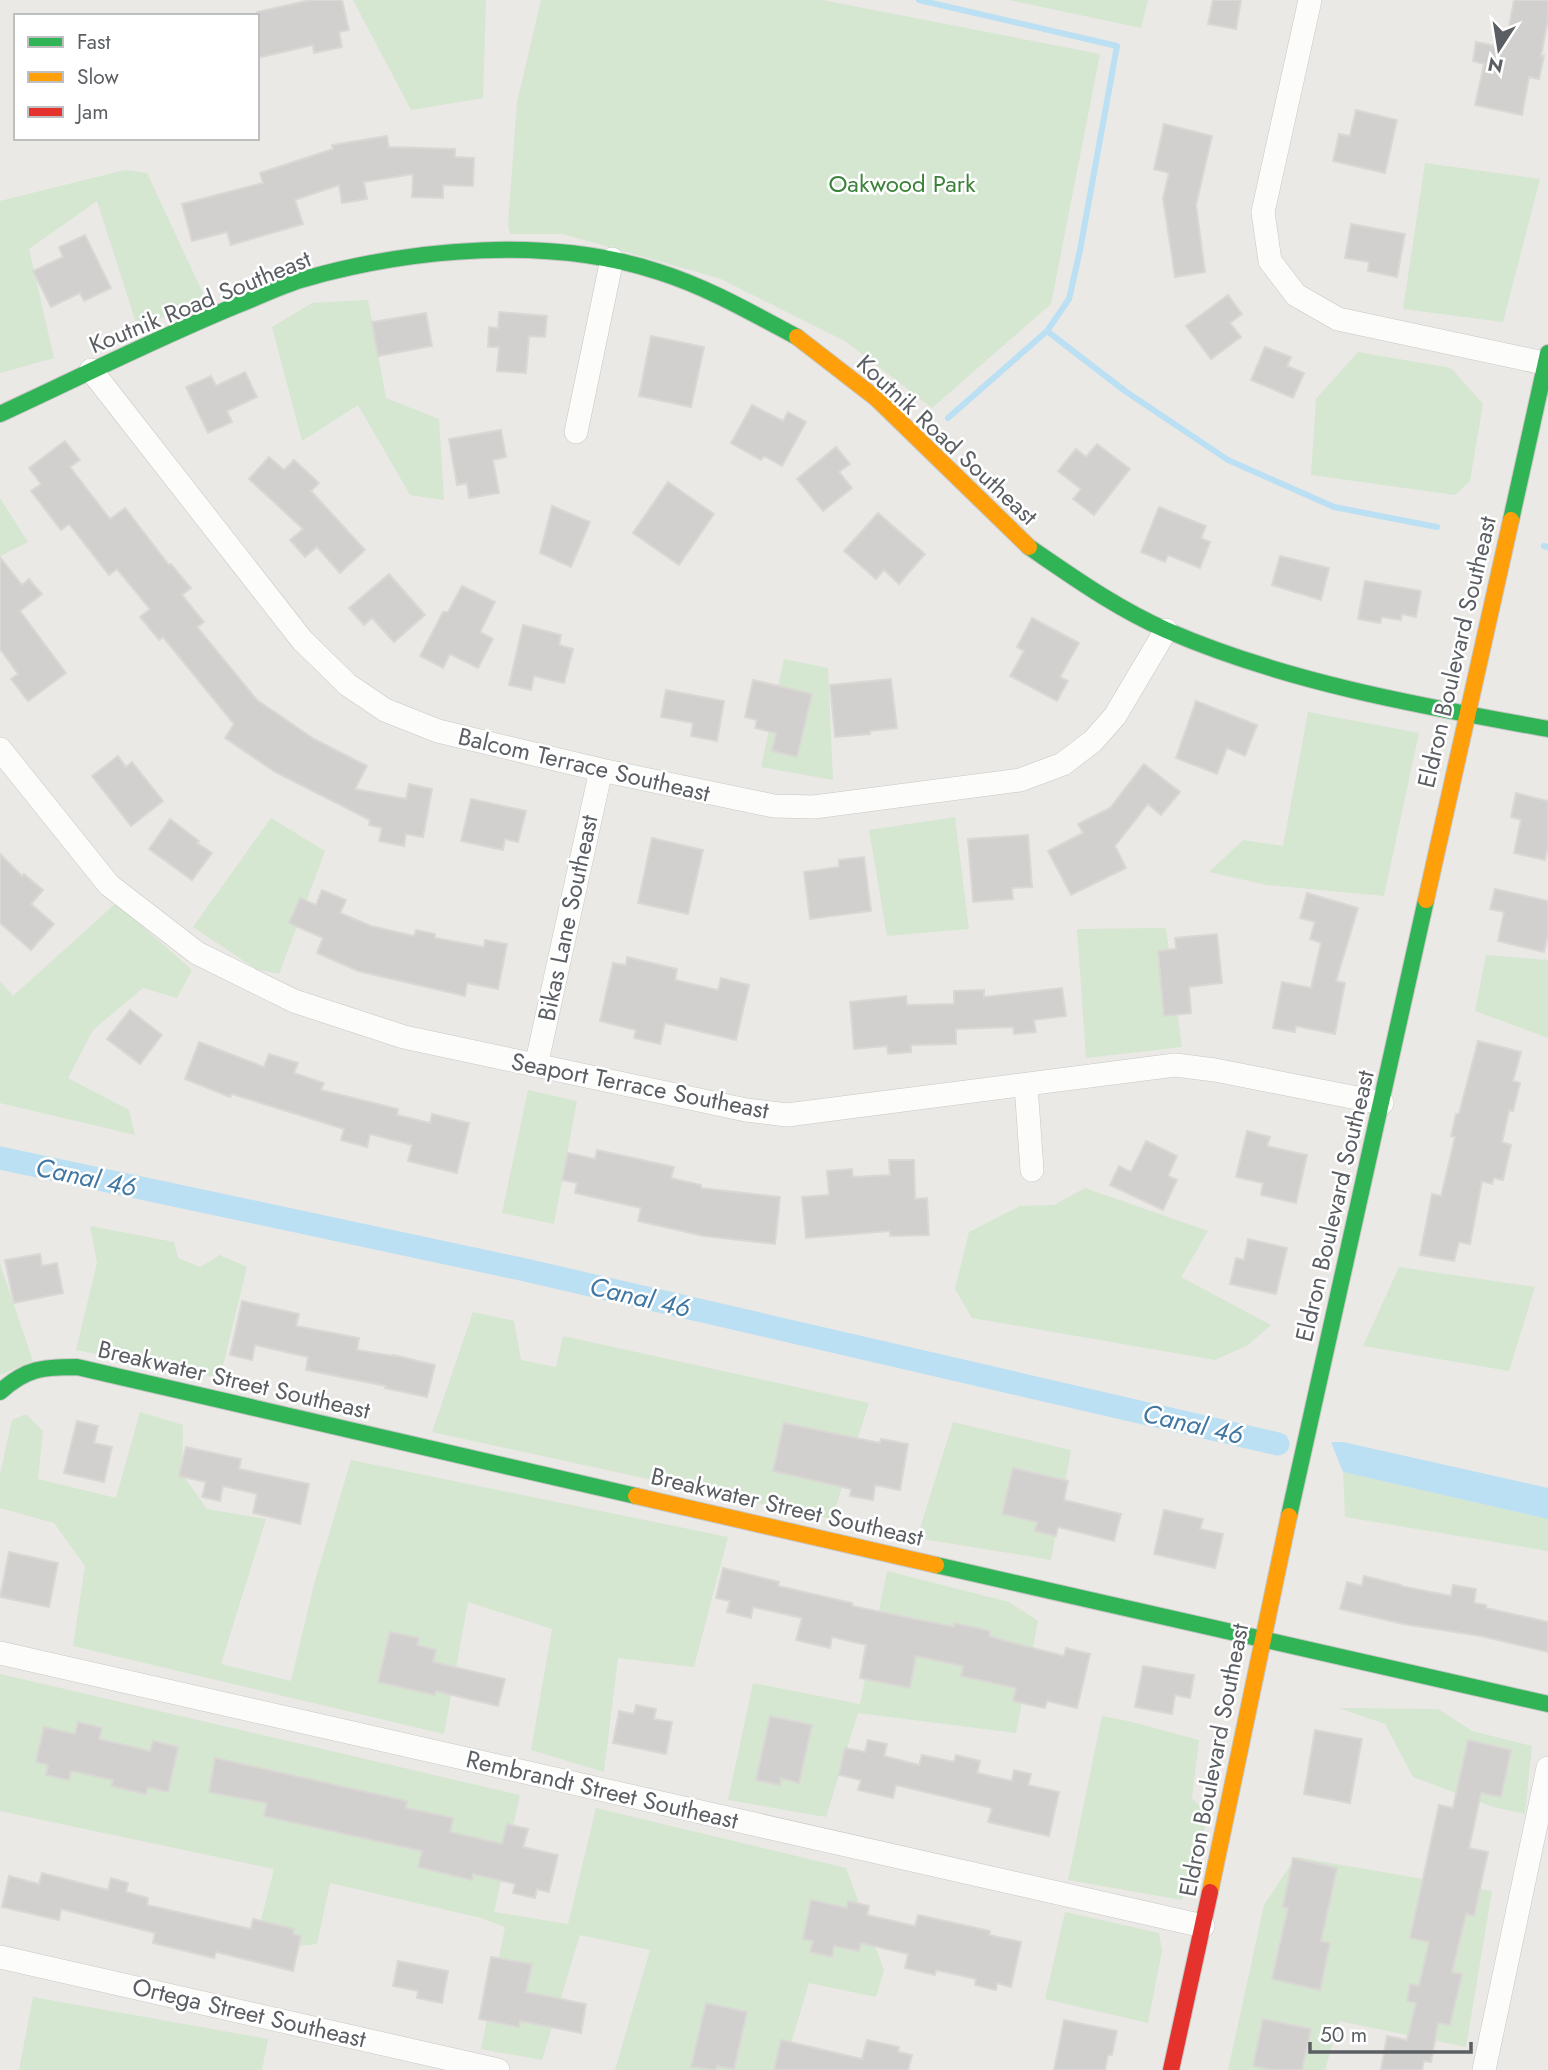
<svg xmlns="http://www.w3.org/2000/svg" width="1548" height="2070" viewBox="0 0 1548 2070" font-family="Jost,sans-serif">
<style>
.green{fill:#d5e6d1}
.water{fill:#bbdff3}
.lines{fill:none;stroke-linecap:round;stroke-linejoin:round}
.stream{stroke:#bbdff3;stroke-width:6}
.canal{stroke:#bbdff3;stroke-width:23}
.building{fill:#d1d0ce;stroke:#dad8d4;stroke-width:2}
.street-casing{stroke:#c7c7c6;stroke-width:24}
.fast-casing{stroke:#c6c6c6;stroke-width:18}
.slow-casing{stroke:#c6c6c6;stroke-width:18}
.jam-casing{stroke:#c6c6c6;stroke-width:18}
.street{stroke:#fcfcfb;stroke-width:23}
.fast{stroke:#30b455;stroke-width:16}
.slow{stroke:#ff9f0a;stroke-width:16}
.jam{stroke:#e5322d;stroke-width:16}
.labels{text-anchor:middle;stroke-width:5;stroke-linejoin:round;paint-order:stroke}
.park-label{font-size:24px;fill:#3c833a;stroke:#fff}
.street-label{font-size:24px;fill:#5b5f63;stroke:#fff}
.water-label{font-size:26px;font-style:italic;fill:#4277a2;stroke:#fff}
</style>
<rect width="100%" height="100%" fill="#ebe9e5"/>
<!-- green -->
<path class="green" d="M353,0H486L483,98L411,110Z
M541,0H822L1100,54L1051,304L932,408L845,341L721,279L563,234H510L508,224L517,102Z
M1009,0H1148L1141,28Z
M1425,163L1540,179L1503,322L1403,309Z
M125,170L147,173L207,302L137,326L97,201L29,249L54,358L0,373V201Z
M368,300L386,398L439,419L444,500L410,495L358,405L302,441L272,327L312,303Z
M1358,352L1451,368L1483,404L1470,481L1455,495L1311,475L1316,399Z
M0,498L28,542L0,556Z
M784,659L828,668L833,780L761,767Z
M1308,712L1419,733L1384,896L1267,885L1209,872L1243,840L1283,846Z
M955,817L969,929L887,936L869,830Z
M271,818L325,851L279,974L256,969L193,927Z
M116,903L192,970L177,998L143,988L93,1030L68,1078L129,1110L135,1135L0,1103V981L13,996Z
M1166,928L1182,1047L1086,1058L1077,929Z
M1486,955L1548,960V1038L1475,1011Z
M528,1090L577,1101L554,1224L502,1213Z
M1085,1188L1208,1231L1181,1277L1271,1325L1248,1345L1215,1360L972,1318L955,1289L969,1232L1020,1206L1054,1205Z
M90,1226L174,1242L178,1258L200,1267L220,1255L247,1267L220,1378L76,1350L97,1263Z
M0,1264L33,1361L0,1375Z
M1399,1267L1535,1287L1509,1371L1363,1346Z
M473,1312L514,1321L521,1360L556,1367L563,1336L869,1403L832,1519L432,1432Z
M140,1412L183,1425L182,1474L207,1509L266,1519L221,1664L291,1681L314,1584L351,1460L728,1537L694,1667L618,1658L604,1772L531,1750L552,1629L468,1602L444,1734L73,1646L85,1566L54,1523L0,1508V1474L12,1420L26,1414L43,1431L38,1479L116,1498Z
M953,1422L1071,1450L1051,1560L917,1538Z
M1343,1472L1548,1519V1551L1345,1517Z
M887,1571L1009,1602L1038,1621L1016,1733L858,1713L826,1817L728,1800L753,1683L860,1704Z
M0,1674L520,1795L494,1912L568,1924L596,1808L846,1868L884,1970L876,1997L809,1983L783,2070H615L650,1950L580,1935L542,2060L481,2049L505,1927L481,1918L330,1883L317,1944L274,1949L259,1928L274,1869L0,1811Z
M1339,1708L1438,1709L1472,1731L1532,1746L1525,1814L1493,1807L1413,1777L1385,1724Z
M1102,1716L1128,1721L1199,1740L1192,1798L1209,1815L1182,1900L1068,1880Z
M1296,1857L1492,1891L1466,2047L1339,2021L1325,2070H1228L1264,1905Z
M1065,1912L1159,1933L1162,1951L1148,2023L1045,1999Z
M33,1997L268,2039L262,2070H19Z"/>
<!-- water -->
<path class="water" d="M1331,1442H1343L1548,1488V1519L1343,1472Z"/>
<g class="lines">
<!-- stream -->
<path class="stream" d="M919,0L1117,46L1080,250L1069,299L1047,331L948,418
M1047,331L1125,391L1228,460L1334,507L1437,527
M1544,546L1548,547"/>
<!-- canal -->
<path class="canal" d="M0,1158L521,1269L1278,1444"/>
</g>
<!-- building -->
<path class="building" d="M310,0H342L349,30L339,32L342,47L314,53L313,45L257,58V12Z
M1213,0H1241L1236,29L1208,24Z
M1514,0H1548V19L1541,56H1544L1539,79L1529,77L1522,115L1475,105L1484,64L1473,61L1476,42L1505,48Z
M1356,110L1397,120L1385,173L1333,161L1339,134L1350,136Z
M1164,124L1212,136L1196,205L1205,272L1175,277L1163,198L1169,173L1154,169Z
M387,136L389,147L455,149V157L474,158L473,186L443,185V198L412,197L413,174L364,182L367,199L342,203L339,185L295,200L303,224L231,245L227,232L192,241L182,204L263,183L260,173L333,149L332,145Z
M1351,224L1405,234L1397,277L1368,271L1369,262L1345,258Z
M85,235L111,288L84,301L80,293L51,307L33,271L63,257L59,247Z
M1228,295L1242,314L1230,323L1241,337L1211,359L1186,326Z
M499,312L547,316L545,337L529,336L526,373L497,371L499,347H488L489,327L498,328Z
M426,313L432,346L378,356L372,322Z
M651,336L704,347L691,407L639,396Z
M1265,347L1291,357L1287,366L1304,373L1293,398L1251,380Z
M245,372L257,397L227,411L232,422L208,433L186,387L211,376L216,386Z
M752,405L783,421L788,412L806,422L782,466L764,456L761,460L731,443Z
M501,430L506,457L493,460L499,493L469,498L467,483L457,485L449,439Z
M65,441L80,460L70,467L110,519L125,508L169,565L171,564L191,588L182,595L204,622L197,627L257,700L314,739L367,766L355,789L406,799L409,784L432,789L423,837L406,834L404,846L379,841L382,828L369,825L370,820L275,772L225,738L234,724L163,637L159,640L140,617L150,609L117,569L109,575L69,524L61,530L31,491L41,484L29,468Z
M1097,444L1130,469L1094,515L1073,499L1081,489L1058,471L1076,449L1086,457Z
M836,447L850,464L839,472L852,488L823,511L797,479Z
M269,457L284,470L294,460L319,483L311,491L365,550L340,573L317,547L305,557L290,540L303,529L249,479Z
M668,482L714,514L679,565L633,533Z
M552,506L590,522L571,567L540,553Z
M1159,507L1206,526L1201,538L1210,542L1200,568L1168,555L1165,562L1141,552Z
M878,513L925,554L899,584L884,570L876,579L844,551Z
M1280,556L1329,568L1321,600L1272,585Z
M0,557L22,585L29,579L42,594L20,611L66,673L28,701L11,679L18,674L0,649Z
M389,574L425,615L394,642L372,618L364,625L349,608Z
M1365,581L1421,591L1416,617L1402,614L1401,620L1382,617L1380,623L1358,619Z
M462,586L495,602L480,632L493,639L478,668L450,654L443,668L420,656L443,612H448Z
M1032,618L1079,643L1060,677L1068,681L1057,701L1010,676L1024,651L1017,647Z
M523,625L561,635L559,645L573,649L564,683L534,676L531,690L509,685Z
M891,679L897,728L870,731V734L835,737L830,685Z
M753,680L812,694L797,757L772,751L776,733L755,728L757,720L745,717Z
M666,690L724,701L717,741L691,736L693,723L661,717Z
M1196,701L1257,725L1245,756L1227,748L1217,774L1176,758Z
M118,756L126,767L132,762L163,801L131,826L92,776Z
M1144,764L1180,792L1161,815L1148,804L1115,846L1126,868L1071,895L1048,851L1083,833L1078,824L1110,808Z
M1516,793L1548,801V846L1545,860L1514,853L1521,820L1511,817Z
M471,799L526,811L518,842L505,839L503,850L461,841Z
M170,819L199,841L197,843L212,853L192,880L149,849Z
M1028,835L1032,887L1012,888L1013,899L973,902L968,839Z
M652,838L703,850L688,914L638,903Z
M0,854L22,876L24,874L43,890L31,904L54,924L31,950L0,923Z
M864,857L871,911L810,919L804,872L839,867V860Z
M1495,889L1548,901V934L1544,952L1498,941L1504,912L1490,909Z
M322,890L346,900L340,913L371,926L414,936L416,930L435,934V938L484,947L485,940L507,944L498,989L467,983L465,996L358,971L317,953L323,938L289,923L300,898L316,905Z
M1307,893L1358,908L1336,981L1345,983L1335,1034L1296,1026L1295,1032L1273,1028L1282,982L1311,988L1321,943L1310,939L1315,922L1300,918Z
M1217,934L1222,983L1189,987L1191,1013L1164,1016L1158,951L1176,949L1175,938Z
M627,957L677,969L675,980L718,990L721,978L749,985L736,1040L665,1023L660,1044L634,1038L636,1030L600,1021L613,963L626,965Z
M1062,988L1066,1016L1034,1020L1036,1032L1014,1034L1013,1027L956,1029V1044L911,1045V1052L888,1054L887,1046L854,1049L850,1002L906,996L907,1005L954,1004V991L984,990V997Z
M130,1010L162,1035L140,1064L107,1039Z
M1478,1041L1521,1052L1513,1081L1520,1083L1513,1111L1509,1110L1502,1142L1511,1145L1503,1180L1494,1178L1492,1184L1482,1181L1470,1244L1459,1242L1454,1261L1420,1255L1432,1194L1441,1196L1455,1137L1451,1136L1456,1114H1459Z
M199,1042L264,1067L269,1054L298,1063L294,1073L324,1083L321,1090L398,1109L397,1115L430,1123L432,1114L469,1123L457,1173L408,1161L412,1145L370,1134L367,1147L341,1140L344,1129L232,1094L230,1097L185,1079Z
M1247,1131L1270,1137L1267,1146L1307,1155L1296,1203L1261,1195L1263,1183L1236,1177Z
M1146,1141L1177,1156L1168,1176L1177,1180L1163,1210L1110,1185L1119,1166L1131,1172Z
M597,1150L674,1167L671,1178L701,1185V1188L780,1197L775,1244L704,1236L638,1221L641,1208L575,1193L577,1183L562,1180L568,1153L595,1159Z
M889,1160H914L915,1199L927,1198L929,1235L890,1236V1231L806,1238L802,1197L829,1195L827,1171L852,1169L853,1177L890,1175Z
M1248,1239L1287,1248L1276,1294L1230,1284L1236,1258L1244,1260Z
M40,1254L42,1266L57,1263L63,1293L14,1303L5,1260Z
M242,1301L299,1314L296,1326L359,1338L357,1350L393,1356V1355L435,1365L427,1397L385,1388L386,1386L306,1370L308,1357L255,1345L252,1360L230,1355Z
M77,1421L98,1426L94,1443L112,1447L104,1482L64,1473Z
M784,1423L880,1443L881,1439L908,1444L900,1490L875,1485L873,1500L850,1496L851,1489L773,1471Z
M186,1447L241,1459L239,1469L309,1484L300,1524L253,1513L257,1494L223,1486L220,1501L202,1497L206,1482L179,1476Z
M1013,1468L1068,1481L1064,1500L1121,1514L1114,1541L1058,1527L1056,1536L1035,1531L1037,1522L1002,1514Z
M1164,1510L1203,1519L1200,1529L1223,1534L1215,1568L1154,1554Z
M9,1552L58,1563L49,1607L0,1597Z
M723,1568L779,1582L778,1586L852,1603V1606L954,1627V1623L990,1631L989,1636L1009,1642L1064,1656L1066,1648L1090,1654L1077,1708L1047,1701L1045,1708L1013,1701L1016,1688L961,1676L963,1666L916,1656L910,1688L860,1678L866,1645L832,1637L830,1648L796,1640L802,1618L753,1607L751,1618L727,1612L730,1601L716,1598Z
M1364,1576L1401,1585V1586L1451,1596L1453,1585L1476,1589L1474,1603L1486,1605V1608L1548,1622V1652L1481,1636L1403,1624L1340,1609L1347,1582L1362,1586Z
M390,1632L419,1638L417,1645L436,1650L433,1662L505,1679L498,1706L436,1691L435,1695L378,1682Z
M1143,1666L1194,1675L1190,1698L1175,1695L1172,1714L1135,1707Z
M636,1705L656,1709L654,1719L672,1722L666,1754L613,1743L619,1711L634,1714Z
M770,1716L812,1725L799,1783L781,1778L780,1785L756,1780Z
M78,1722L102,1728L99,1739L150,1751L153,1741L178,1747L168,1792L148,1787L146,1794L111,1786L113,1780L71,1771L69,1780L46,1775L48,1765L36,1762L44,1727L75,1734Z
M1315,1730L1362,1739L1350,1803L1304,1794Z
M868,1740L887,1744L884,1756L919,1765L922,1755L954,1762L956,1755L980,1761L977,1773L1012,1781L1014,1770L1031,1774L1028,1785L1059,1792L1049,1836L988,1822L992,1808L896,1785L893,1798L858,1790L861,1780L839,1775L845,1748L865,1752Z
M1468,1740L1511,1750L1501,1797L1481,1793L1469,1848L1488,1852L1474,1916L1466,1914L1452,1972L1462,1974L1450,2025L1438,2023L1431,2062L1424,2061L1422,2070H1381L1387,2036L1407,2040L1416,2003L1407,2001L1410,1984L1419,1986L1429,1942L1410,1938L1439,1805L1453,1808Z
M215,1758L407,1801L406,1808L453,1818L450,1832L502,1844L507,1824L528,1829L523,1847L558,1855L549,1892L537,1889L535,1898L513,1893L515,1884L473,1874L472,1880L418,1867L422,1851L264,1816L267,1803L209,1792Z
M1293,1858L1337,1868L1321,1941L1330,1943L1320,1990L1272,1979L1288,1908L1283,1907Z
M42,1873L108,1890L111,1878L128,1883L126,1892L148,1898L147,1905L251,1929L253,1919L294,1929L293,1934L301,1936L293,1971L216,1952L214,1958L153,1943L155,1933L61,1909L59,1920L2,1907L9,1876L39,1884Z
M811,1900L847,1908L848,1901L869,1906L867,1915L915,1926L918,1915L990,1931L989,1935L1021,1942L1011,1987L997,1983L996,1990L975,1985L976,1979L936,1970L935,1975L905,1968L908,1954L861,1943L859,1951L834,1946L832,1957L810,1952L813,1941L803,1939Z
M491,1957L532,1964L526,1992L586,2004L581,2033L520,2021L519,2027L479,2019Z
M398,1961L448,1971L442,2003L417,1998L418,1991L393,1986Z
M706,2003L747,2012L734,2069L717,2066L716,2070L691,2067Z
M1263,2019L1311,2029L1302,2070H1273L1253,2066Z
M1064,2020L1117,2031L1112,2055H1108L1105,2070H1054Z
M781,2040L862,2059L867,2040L899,2047L898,2052L912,2055L908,2070H774Z"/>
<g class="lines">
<!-- street casing -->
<g class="street-casing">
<path id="street" d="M1310,0L1263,212L1270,261L1296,295L1338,319L1548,364
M91,370L302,640L348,685L385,710L438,731L601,770L774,806L814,807L1020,780L1063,764L1093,741L1115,716L1166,630
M576,432L612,259
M0,749L109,885L197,953L294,1001L404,1037L746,1110L787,1115L1175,1065L1215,1070L1382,1103
M536,1066L601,770
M1026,1085L1032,1170
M0,1653L1203,1926
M0,1957L498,2070
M1484,2070L1548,1768"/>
</g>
<!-- fast casing -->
<g class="fast-casing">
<path id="fast" d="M0,414C80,377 159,337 240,304C261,296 282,285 304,279C413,248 550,236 659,272C707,287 752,313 797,337
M1511,520L1548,353
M1029,547C1073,577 1116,608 1166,630C1285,682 1421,706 1548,729
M0,1392C26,1368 43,1367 77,1367L636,1496
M1289,1516L1426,900
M936,1565L1548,1704"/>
</g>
<!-- slow casing -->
<g class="slow-casing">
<path id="slow" d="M797,337L877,399L1029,547
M1426,900L1511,520
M636,1496L936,1565
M1210,1892L1289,1516"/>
</g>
<!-- jam casing -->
<g class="jam-casing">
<path id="jam" d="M1171,2070L1210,1892"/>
</g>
<!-- street -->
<use href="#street" class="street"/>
<!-- fast -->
<use href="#fast" class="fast"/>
<!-- slow -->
<use href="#slow" class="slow"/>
<!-- jam -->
<use href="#jam" class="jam"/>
</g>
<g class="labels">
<!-- park labels -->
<g class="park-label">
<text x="902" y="192">Oakwood Park</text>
</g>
<!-- street labels -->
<g class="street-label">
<text transform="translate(200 302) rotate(-22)" y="8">Koutnik Road Southeast</text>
<text transform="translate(947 440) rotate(43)" y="8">Koutnik Road Southeast</text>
<text transform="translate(1457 652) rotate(-77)" y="8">Eldron Boulevard Southeast</text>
<text transform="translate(584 765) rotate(13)" y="8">Balcom Terrace Southeast</text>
<text transform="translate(568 918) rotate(-78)" y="8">Bikas Lane Southeast</text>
<text transform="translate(640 1086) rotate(11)" y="8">Seaport Terrace Southeast</text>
<text transform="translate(1335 1206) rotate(-77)" y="8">Eldron Boulevard Southeast</text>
<text transform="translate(234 1380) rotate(13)" y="8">Breakwater Street Southeast</text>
<text transform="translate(787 1507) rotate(13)" y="8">Breakwater Street Southeast</text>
<text transform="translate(1214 1760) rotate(-79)" y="8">Eldron Boulevard Southeast</text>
<text transform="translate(602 1790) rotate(13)" y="8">Rembrandt Street Southeast</text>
<text transform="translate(249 2013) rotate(13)" y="8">Ortega Street Southeast</text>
</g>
<!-- water labels -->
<g class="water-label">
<text transform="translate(86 1177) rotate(12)" y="9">Canal 46</text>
<text transform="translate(640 1297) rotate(13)" y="9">Canal 46</text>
<text transform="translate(1193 1424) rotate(13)" y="9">Canal 46</text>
</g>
</g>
<!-- legend -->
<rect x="14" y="14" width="245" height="126" fill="#ffffff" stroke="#bdbfc1" stroke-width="2"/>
<rect x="28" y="37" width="35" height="10" fill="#30b455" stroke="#bdbfc1" stroke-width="2"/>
<text x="77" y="49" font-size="21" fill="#5b5f63">Fast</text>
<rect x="28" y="72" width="35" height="10" fill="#ff9f0a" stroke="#bdbfc1" stroke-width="2"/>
<text x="77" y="84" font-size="21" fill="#5b5f63">Slow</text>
<rect x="28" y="107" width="35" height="10" fill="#e5322d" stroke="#bdbfc1" stroke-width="2"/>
<text x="77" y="119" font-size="21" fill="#5b5f63">Jam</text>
<!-- north arrow -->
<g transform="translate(1499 49) rotate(192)" stroke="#ffffff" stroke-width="5" paint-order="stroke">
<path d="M0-5L12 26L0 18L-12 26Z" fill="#5b5f63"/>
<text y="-10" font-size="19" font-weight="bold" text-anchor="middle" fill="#5b5f63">N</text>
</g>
<!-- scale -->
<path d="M1310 2042v10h161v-10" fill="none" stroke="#5b5f63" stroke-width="3.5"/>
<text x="1320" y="2042" font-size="21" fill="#5b5f63" stroke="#ffffff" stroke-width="5" paint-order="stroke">50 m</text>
</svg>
